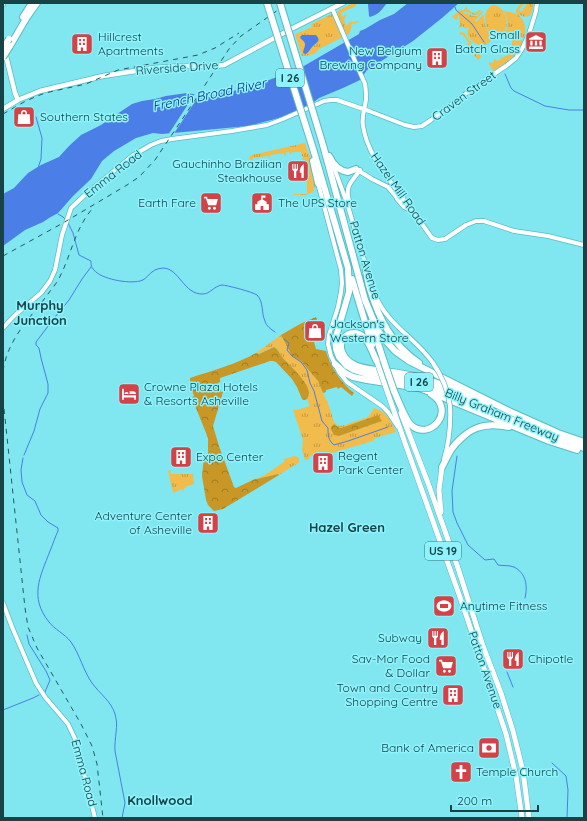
<svg xmlns="http://www.w3.org/2000/svg" width="587" height="821" viewBox="0 0 587 821" font-family="Quicksand,sans-serif">
<style>
.grass{fill:url(#grass-tufts);fill-rule:evenodd}
.forest{fill:url(#forest-crowns)}
.water{fill:#4b7ee6}
.pier{fill:#80e6ef}
.lines{fill:none;stroke-linecap:round;stroke-linejoin:round}
.stream{stroke:#4b7ee6;stroke-width:1}
.tertiary-casing{stroke:#56bdc6;stroke-width:5.5}
.secondary-casing{stroke:#56bdc6;stroke-width:6}
.primary-casing{stroke:#56bdc6;stroke-width:6}
.motorway-casing{stroke:#56bdc6;stroke-width:8}
.tertiary{stroke:#fff;stroke-width:4}
.secondary{stroke:#fff;stroke-width:4.5}
.primary{stroke:#fff;stroke-width:5}
.motorway{stroke:#fff;stroke-width:6}
.rail{stroke:#265a5f;stroke-width:1;stroke-dasharray:5 5;stroke-linecap:butt}
.tertiary-bridge-casing{stroke:#56bdc6;stroke-width:5.5;stroke-linecap:butt}
.primary-bridge-casing{stroke:#56bdc6;stroke-width:6;stroke-linecap:butt}
.motorway-bridge-casing{stroke:#56bdc6;stroke-width:8;stroke-linecap:butt}
.tertiary-bridge{stroke:#fff;stroke-width:4}
.primary-bridge{stroke:#fff;stroke-width:5}
.motorway-bridge{stroke:#fff;stroke-width:6}
.labels{text-anchor:middle;stroke-width:3;stroke-linejoin:round;paint-order:stroke}
.shield{fill:#8ef3fc;stroke:#3b787d;stroke-width:1}
.shield-label{font-size:11px;font-weight:bold;fill:#174347}
.poi-label{font-size:12px;fill:#174347;stroke:#8ef3fc;text-anchor:start}
.street-label{font-size:12px;fill:#174347;stroke:#8ef3fc}
.water-label{font-size:13px;font-style:italic;fill:#052c88;stroke:#8ef3fc}
.neighbourhood-label{font-size:13px;font-weight:bold;fill:#174347;stroke:#8ef3fc}
</style>
<defs>
<pattern id="grass-tufts" width="24" height="20" patternUnits="userSpaceOnUse"><rect width="24" height="20" fill="#f1bc4c"/><path d="M3 7l-1-3M5 7V3M7 7l1-3M15 17l-1-3M17 17v-4M19 17l1-3" fill="none" stroke="#c29a41"/></pattern>
<pattern id="forest-crowns" width="20" height="18" patternUnits="userSpaceOnUse"><rect width="20" height="18" fill="#c89726"/><path d="M2 6a3 3 0 1 1 6 0M12 15a3 3 0 1 1 6 0" fill="none" stroke="#a17d23"/></pattern>
</defs>
<rect width="100%" height="100%" fill="#80e6ef"/>
<!-- grass -->
<path class="grass" d="M353,3H356V4L355,7L349,9L341,13L342,17L347,14L344,20L346,26L350,22L359,21V22L354,24L353,23L351,25L352,26L349,34L319,49C316,54 310,56 302,56L295,34L312,27L311,24L332,14L333,16L337,14L339,10ZM302,35H316L317,43L311,48L308,53L304,51C307,44 304,42 302,35Z
M521,3H524L519,10L521,12L526,6V3H533C533,17 528,20 516,13V10Z
M494,5C504,6 508,19 506,28C505,31 504,34 501,36C487,42 477,9 494,5Z
M467,6V9L473,13L477,12L479,10H481L478,14L474,15L467,12H464V13C469,13 471,17 477,16L482,11L483,12L475,21L476,22L483,15H484C483,26 488,28 491,38C491,44 485,45 479,45C472,42 464,36 469,28L468,27L466,29L462,26L458,29L460,25L459,16H458L457,20L452,17L461,9L463,11Z
M504,11C507,12 511,12 514,13C525,17 527,28 524,38C516,35 511,35 504,38L502,36C510,30 508,20 504,11Z
M462,32C467,34 466,38 470,41C475,47 479,49 481,57L478,60L467,45L469,43L462,34L460,35L459,33Z
M512,39H516L523,41C517,57 507,62 493,71L489,64V61L490,63L494,62V59H495L497,61L501,59L500,56L502,58L509,54L508,52L510,50L512,52L514,50L512,48Z
M305,143L309,155H310L312,169L315,185L314,190L307,155L314,191C308,196 300,195 293,195V194H306L307,193V182H305L304,164L301,162L298,161H302L303,156H305H302L301,152H292L291,154L290,155L289,152H286V155L285,156L284,153L270,155L269,158L268,156L253,158V161H252L249,159L250,156L252,155Z
M281,335L292,356L301,361L318,381L326,400H327L334,422L336,424L339,426L345,425L368,417L374,408C386,411 391,420 396,432L375,438L373,441L325,455L323,454L313,457L311,455L308,460H305L302,450L303,440L293,410H296L310,406L307,399L309,393V390L305,383L300,376L281,356L277,348L274,347L258,354L256,353ZM366,419L382,421L339,436L334,424L338,427L341,428Z
M294,456L298,457L299,459V463L293,466L279,475L278,474L257,479H255C266,476 275,468 285,461L284,459Z
M168,470L171,471V474H193L194,484L185,487H187L183,489L184,491L183,492L182,489L173,493Z"/>
<!-- forest -->
<path class="forest" d="M316,317L317,320L311,322L306,326V329L309,335H312L313,342H314L316,349L326,351C330,366 341,383 354,393L352,396L341,387L338,389L337,387L326,390V392L323,393L318,381L301,361L292,356L281,335L300,324Z
M274,347C278,349 279,353 282,357C289,365 309,382 309,393C309,394 308,398 307,399L304,400L302,399L297,387L292,379L276,362L273,361H270L220,378V382L218,383L221,392H223L213,426L219,446L234,487L236,488L255,479H257L278,474L279,475L223,509L214,511L208,505L206,500L202,476L204,457L208,454V438L192,398L194,396L190,383V378C211,371 237,364 256,353L259,354Z
M378,415L382,421L339,436L334,435L331,429V427L334,424L338,427L341,428Z"/>
<!-- water -->
<path class="water" d="M369,3H387C381,10 380,14 370,17L369,16L368,4Z
M408,3H459L442,18L413,41L367,70L360,80L343,88L319,98L306,108L279,118L248,126L162,134L153,133L136,138L114,151L102,161L91,179L73,196L58,213L49,218L43,222L25,230L3,246V194L14,188L28,173L41,165L59,157L69,146L81,135L101,125L132,104L142,101L155,99L166,96L187,93L210,97L223,92L233,91L243,89L297,70L359,34L360,31L365,29L380,20L394,14Z
M302,35H316C321,41 318,41 313,46C311,48 309,52 306,54L303,53C304,46 308,44 301,39L300,37Z"/>
<!-- pier -->
<path class="pier" d="M196,92L200,94L173,135H168Z"/>
<g class="lines">
<!-- stream -->
<path class="stream" d="M455,7L456,10L472,24L484,42
M505,74L511,88L514,91L545,106L569,110H584
M36,117L42,138L41,159L38,168
M58,214L63,217L66,220
M68,223L73,233L79,255L91,261C91,265 91,267 94,270C101,279 128,284 140,281C149,279 149,269 163,268C179,268 184,295 203,294C210,294 214,286 222,285C226,285 253,292 257,295C264,302 261,313 265,321C266,326 271,329 275,332
M284,339L289,343L287,350L292,356L301,362L307,370L310,383L314,391L322,421L328,428C328,435 328,440 334,445L348,441L388,427
M24,455L34,431L40,409L48,393V384L41,358L39,348L36,345V342L55,317L69,300L82,279L91,267
M457,456L452,491L453,512L457,523L468,545L485,560L494,559L498,565C503,566 509,565 514,567C526,573 528,586 525,598
M23,458L21,470L22,482L27,495L35,501L41,515L48,522L58,528V531C55,537 53,544 50,551C40,577 29,597 49,622C54,629 65,634 71,642C80,655 83,670 92,683C100,694 111,701 115,714C119,726 114,738 115,751L125,803L122,818
M27,635L29,644L46,671L50,680L45,692
M507,672L513,687
M3,710L33,698L39,695
M552,763L566,776L568,790L567,818"/>
<!-- tertiary casing -->
<g class="tertiary-casing">
<path id="tertiary" d="M332,8L365,84C366,89 366,94 366,99C365,109 361,117 363,126C367,153 386,175 401,196C412,210 422,224 432,238L438,240L445,239L466,225L476,221H484L514,231L548,236L584,245
M333,165L347,203L367,270
M356,169L372,179L388,187L398,199L400,200L403,198
M318,183L341,270L342,283L341,292L338,307L329,335L328,344L331,356L339,372L347,382L382,406L388,412L398,427
M397,199L404,207L412,211
M349,201C345,185 351,183 360,170
M375,294C386,324 416,338 433,363
M3,328L14,316L41,293L50,281L55,270L62,235L71,208L87,193L132,156L151,145L161,141L172,139L232,131L267,125L283,119L324,101L331,100H337L369,111L405,125L414,127L422,126L431,120L476,86L506,66L516,58L522,49L529,34L536,11L537,3
M444,459C449,442 451,424 450,406
M3,603L12,627L36,683L45,697L68,724L76,741L95,818"/>
</g>
<!-- secondary casing -->
<g class="secondary-casing">
<path id="secondary" d="M3,4V3
M5,52L15,93L18,100
M3,109L18,100L40,91L103,76L155,68L183,66H215L224,65L293,28L343,3"/>
</g>
<!-- primary casing -->
<g class="primary-casing">
<path id="primary" d="M387,391L405,443L461,600L506,734L516,776L522,818
M401,413L428,483L458,568L483,646L501,693L513,731L523,771L529,818
M441,512L439,490L442,467"/>
</g>
<!-- motorway casing -->
<g class="motorway-casing">
<path id="motorway" d="M23,17L32,3
M10,46L27,17L37,3
M323,145L365,300L377,329L384,339L395,351L409,361L511,412L558,433L584,442
M314,152L348,268L349,292L335,340L336,349L339,357L347,366L354,370L367,374L414,381L427,385L564,441L584,448
M329,156C333,164 338,171 348,172L356,169
M313,161L318,183
M366,268C366,275 368,282 370,289C379,320 392,344 419,363
M352,279L372,345
M371,322L384,362
M377,362C372,352 367,332 353,333C349,333 346,335 343,339C337,348 345,360 353,364C360,368 369,369 377,370C389,372 402,373 414,376C440,382 466,395 491,405
M335,364L345,373L353,377L367,380L419,388L430,392L549,441L577,450
M394,391C398,400 405,419 411,425C430,442 457,410 431,394
M442,467C445,462 447,456 451,450C456,442 468,431 477,428C487,424 499,425 509,427"/>
</g>
<!-- tertiary -->
<use href="#tertiary" class="tertiary"/>
<!-- secondary -->
<use href="#secondary" class="secondary"/>
<!-- primary -->
<use href="#primary" class="primary"/>
<!-- motorway -->
<use href="#motorway" class="motorway"/>
<!-- rail -->
<path class="rail" d="M3,114L24,102L35,97L45,93L86,84L118,70L198,55L215,48L239,33
M3,256L63,223L127,185L139,177L155,160L229,49L241,36L288,3
M3,371C7,343 25,323 42,302C47,295 52,289 57,282C71,258 74,229 93,208
M3,399L25,608L28,627L37,648L81,724L92,746L97,764L103,818"/>
<!-- tertiary-bridge casing -->
<g class="tertiary-bridge-casing">
<path id="tertiary-bridge" d="M433,363C442,376 448,390 450,406"/>
</g>
<!-- primary-bridge casing -->
<g class="primary-bridge-casing">
<path id="primary-bridge" d="M377,362L387,391"/>
</g>
<!-- motorway-bridge casing -->
<g class="motorway-bridge-casing">
<path id="motorway-bridge" d="M267,3L314,152
M280,3L323,145
M3,49L9,39
M3,57L10,46
M384,362L394,391"/>
</g>
<!-- tertiary-bridge -->
<use href="#tertiary-bridge" class="tertiary-bridge"/>
<!-- primary-bridge -->
<use href="#primary-bridge" class="primary-bridge"/>
<!-- motorway-bridge -->
<use href="#motorway-bridge" class="motorway-bridge"/>
</g>
<!-- icons -->
<defs>
<g id="museum-square" transform="scale(1.15)"><rect x="-9" y="-9" width="18" height="18" rx="4" fill="#d24246" stroke="#8ef3fc"/><path d="M0-6L6-3V-2H-6V-3ZM-5-1h2V3h-2ZM-1-1h2V3h-2ZM3-1h2V3H3ZM-6 4H6V6H-6Z" fill="#fff"/></g>
<g id="building-square" transform="scale(1.15)"><rect x="-9" y="-9" width="18" height="18" rx="4" fill="#d24246" stroke="#8ef3fc"/><path d="M-4-6H4V6H1V3H-1V6H-4ZM-2.5-4.3h1.7v1.8h-1.7ZM.8-4.3h1.7v1.8H.8ZM-2.5-1h1.7V.8h-1.7ZM.8-1h1.7V.8H.8Z" fill="#fff"/></g>
<g id="shop-square" transform="scale(1.15)"><rect x="-9" y="-9" width="18" height="18" rx="4" fill="#d24246" stroke="#8ef3fc"/><path d="M-5-2.5h2.3a2.7 3.5 0 0 1 5.4 0H5L5.5 6h-11ZM-1.5-2.5h3a1.5 2.3 0 0 0-3 0Z" fill="#fff"/></g>
<g id="restaurant-square" transform="scale(1.15)"><rect x="-9" y="-9" width="18" height="18" rx="4" fill="#d24246" stroke="#8ef3fc"/><path d="M-5-6h1v4h1v-4h1v4h1v-4h1v5L-1.5 .5V6h-2V.5L-5-1ZM5-6V6H3V1.5H1.5Q1.5-4 5-6Z" fill="#fff"/></g>
<g id="supermarket-square" transform="scale(1.15)"><rect x="-9" y="-9" width="18" height="18" rx="4" fill="#d24246" stroke="#8ef3fc"/><path d="M-6-5.5h2.5l.6 2H6L4.5 2H-2.5L-4.4-4H-6ZM-1.5 3.2a1.3 1.3 0 1 0 .1 0ZM3 3.2a1.3 1.3 0 1 0 .1 0Z" fill="#fff"/></g>
<g id="civic-square" transform="scale(1.15)"><rect x="-9" y="-9" width="18" height="18" rx="4" fill="#d24246" stroke="#8ef3fc"/><path d="M-.6-6.5H3V-4.5H.6V-3L4-1V1h2V6H-6V1h2V-1L-.6-3ZM-1.2 2.5V6h2.4V2.5Z" fill="#fff"/></g>
<g id="hotel-square" transform="scale(1.15)"><rect x="-9" y="-9" width="18" height="18" rx="4" fill="#d24246" stroke="#8ef3fc"/><path d="M-6-4.5h1.5V1H6V5H4.5V3h-9V5H-6ZM-4 0a1.8 1.8 0 1 1 3.6 0ZM.5 0V-2.5h3Q6-2.5 6 0Z" fill="#fff"/></g>
<g id="stadium-square" transform="scale(1.15)"><rect x="-9" y="-9" width="18" height="18" rx="4" fill="#d24246" stroke="#8ef3fc"/><path d="M0-5a6.5 5 0 1 0 0 10a6.5 5 0 1 0 0-10ZM-3.5-1.8h7v3.6h-7Z" fill="#fff"/></g>
<g id="bank-square" transform="scale(1.15)"><rect x="-9" y="-9" width="18" height="18" rx="4" fill="#d24246" stroke="#8ef3fc"/><path d="M-6-4H6V4H-6ZM0-2.3a2.3 2.3 0 1 0 0 4.6a2.3 2.3 0 1 0 0-4.6Z" fill="#fff"/></g>
<g id="church-square" transform="scale(1.15)"><rect x="-9" y="-9" width="18" height="18" rx="4" fill="#d24246" stroke="#8ef3fc"/><path d="M-1.2-6h2.4v3.5h3.3v2.4h-3.3V6h-2.4V-.1h-3.3v-2.4h3.3Z" fill="#fff"/></g>
</defs>
<g fill-rule="evenodd">
<use href="#museum-square" x="536" y="42"/>
<use href="#building-square" x="82" y="44"/>
<use href="#building-square" x="437" y="58"/>
<use href="#shop-square" x="24" y="117"/>
<use href="#restaurant-square" x="298" y="171"/>
<use href="#supermarket-square" x="211" y="203"/>
<use href="#civic-square" x="262" y="203"/>
<use href="#shop-square" x="315" y="331"/>
<use href="#hotel-square" x="129" y="394"/>
<use href="#building-square" x="181" y="457"/>
<use href="#building-square" x="323" y="463"/>
<use href="#building-square" x="208" y="523"/>
<use href="#stadium-square" x="444" y="606"/>
<use href="#restaurant-square" x="438" y="638"/>
<use href="#restaurant-square" x="513" y="659"/>
<use href="#supermarket-square" x="446" y="666"/>
<use href="#building-square" x="453" y="695"/>
<use href="#bank-square" x="489" y="748"/>
<use href="#church-square" x="461" y="772"/>
</g>
<g class="labels">
<!-- shield labels -->
<g class="shield">
<rect x="276" y="69" width="28" height="18" rx="3"/>
<rect x="405" y="373" width="28" height="18" rx="3"/>
<rect x="425" y="542" width="36" height="18" rx="3"/>
</g>
<g class="shield-label">
<text x="290" y="82">I 26</text>
<text x="419" y="386">I 26</text>
<text x="443" y="555">US 19</text>
</g>
<!-- poi labels -->
<g class="poi-label">
<text x="520" y="39" text-anchor="end">Small<tspan x="520" dy="14">Batch Glass</tspan></text>
<text x="98" y="41">Hillcrest<tspan x="98" dy="14">Apartments</tspan></text>
<text x="422" y="55" text-anchor="end">New Belgium<tspan x="422" dy="14">Brewing Company</tspan></text>
<text x="40" y="121">Southern States</text>
<text x="282" y="168" text-anchor="end">Gauchinho Brazilian<tspan x="282" dy="14">Steakhouse</tspan></text>
<text x="196" y="207" text-anchor="end">Earth Fare</text>
<text x="278" y="207">The UPS Store</text>
<text x="330" y="328">Jackson's<tspan x="330" dy="14">Western Store</tspan></text>
<text x="144" y="391">Crowne Plaza Hotels<tspan x="144" dy="14">&amp; Resorts Asheville</tspan></text>
<text x="338" y="460">Regent<tspan x="338" dy="14">Park Center</tspan></text>
<text x="196" y="461">Expo Center</text>
<text x="192" y="520" text-anchor="end">Adventure Center<tspan x="192" dy="14">of Asheville</tspan></text>
<text x="460" y="610">Anytime Fitness</text>
<text x="422" y="642" text-anchor="end">Subway</text>
<text x="430" y="663" text-anchor="end">Sav-Mor Food<tspan x="430" dy="14">&amp; Dollar</tspan></text>
<text x="528" y="663">Chipotle</text>
<text x="438" y="692" text-anchor="end">Town and Country<tspan x="438" dy="14">Shopping Centre</tspan></text>
<text x="474" y="752" text-anchor="end">Bank of America</text>
<text x="476" y="776">Temple Church</text>
</g>
<!-- street labels -->
<g class="street-label">
<text transform="translate(177 68) rotate(-4)" y="4">Riverside Drive</text>
<text transform="translate(464 96) rotate(-36)" y="4">Craven Street</text>
<text transform="translate(113 174) rotate(-38)" y="4">Emma Road</text>
<text transform="translate(398 189) rotate(55)" y="4">Hazel Mill Road</text>
<text transform="translate(365 260) rotate(73)" y="4">Patton Avenue</text>
<text transform="translate(502 415) rotate(22)" y="4">Billy Graham Freeway</text>
<text transform="translate(485 670) rotate(71)" y="4">Patton Avenue</text>
<text transform="translate(84 773) rotate(75)" y="4">Emma Road</text>
</g>
<!-- water labels -->
<g class="water-label">
<text transform="translate(209 94) rotate(-12)" y="5">French Broad River</text>
</g>
<!-- neighbourhood labels -->
<g class="neighbourhood-label">
<text x="40" y="310">Murphy<tspan x="40" dy="15">Junction</tspan></text>
<text x="347" y="532">Hazel Green</text>
<text x="160" y="805">Knollwood</text>
</g>
</g>
<!-- border -->
<rect width="587" height="821" fill="none" stroke="#174347" stroke-width="8"/>
<!-- scale -->
<path d="M451 805v6h87v-6" fill="none" stroke="#174347" stroke-width="2"/>
<text x="457" y="805" font-size="12" fill="#174347" stroke="#8ef3fc" stroke-width="3" paint-order="stroke">200 m</text>
</svg>
